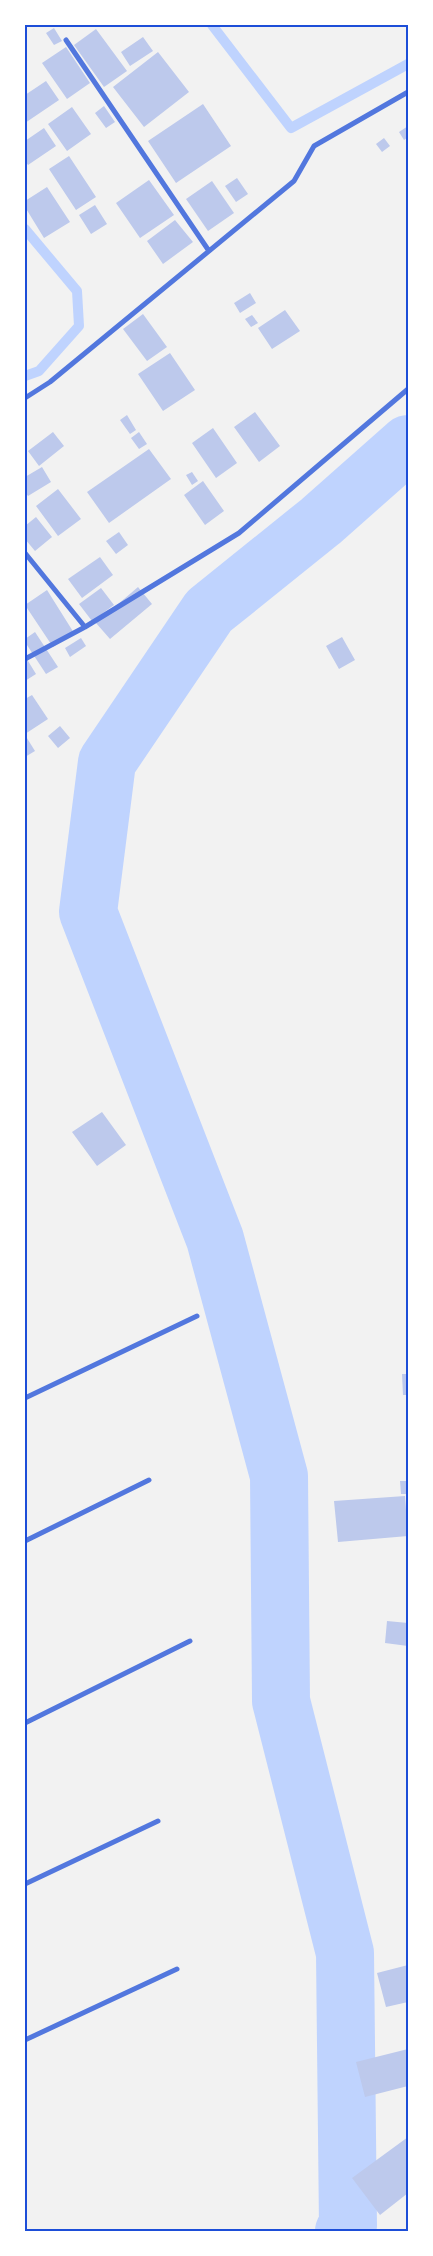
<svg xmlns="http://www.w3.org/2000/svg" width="433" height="2256" viewBox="0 0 433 2256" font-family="'Work Sans',sans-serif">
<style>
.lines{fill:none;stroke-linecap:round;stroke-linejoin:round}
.stream{stroke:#bfd3fe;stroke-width:10}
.river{stroke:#bfd3fe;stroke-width:58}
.building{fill:#bdc9ec}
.minor{stroke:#5277de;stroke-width:5}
.neatline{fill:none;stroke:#1d4ed8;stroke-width:2}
</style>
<rect width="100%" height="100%" fill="#f2f2f2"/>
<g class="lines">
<!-- stream -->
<path class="stream" d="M212,25L291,128L408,64
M25,229L77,291L79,326L39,371L25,376"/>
<!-- river -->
<path class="river" d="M344,2231L348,2226L345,1953L281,1701L279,1476L215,1239L88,912L107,762L209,611L321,521L408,444"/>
</g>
<!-- building -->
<path class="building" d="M54,28L62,41L54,45L46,33Z
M96,29L127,71L104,87L74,45Z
M143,37L153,51L130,66L121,52Z
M66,47L90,83L67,99L42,63Z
M158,52L189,92L144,127L113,87Z
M46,81L59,100L25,123V95Z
M203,104L231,146L176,183L148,141Z
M104,106L115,122L106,128L95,113Z
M72,107L91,134L67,151L48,124Z
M408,126V137L404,140L399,132Z
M44,128L56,146L28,165L25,161V141Z
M384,138L390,146L382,152L376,144Z
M69,156L96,197L76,210L49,169Z
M237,178L248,194L236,202L225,186Z
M149,180L174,215L140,238L116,203Z
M212,181L234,213L208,231L186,199Z
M47,187L70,222L44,238L25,207V201Z
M95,205L107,224L91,234L79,215Z
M175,220L193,242L163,264L147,241Z
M250,293L256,303L240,313L234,303Z
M285,310L300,331L272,349L258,328Z
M143,314L167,347L147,361L123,329Z
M252,315L258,323L251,327L245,319Z
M170,353L195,390L163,411L138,374Z
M255,412L280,446L259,462L234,427Z
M127,415L136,430L130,434L120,420Z
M213,428L237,463L216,478L192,443Z
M53,432L64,446L39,466L28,451Z
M139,432L147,444L139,449L131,438Z
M149,449L171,479L109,523L87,492Z
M42,467L51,482L28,496L25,492V477Z
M192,472L198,481L192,485L186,475Z
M203,481L224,511L205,525L184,495Z
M58,489L81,519L58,536L36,506Z
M36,517L52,537L35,551L25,539V526Z
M119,532L128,545L116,554L106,541Z
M100,557L113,575L82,598L68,579Z
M138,587L152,604L110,639L96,623Z
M101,588L114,605L92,621L79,604Z
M47,590L74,633L53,647L25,605Z
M35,632L58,667L46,674L25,642V639Z
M342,637L355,660L339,669L326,646Z
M81,638L86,646L70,657L65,648Z
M25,656L36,674L25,681Z
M32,695L48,719L25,734V699Z
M60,726L70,738L58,748L48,736Z
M25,735L35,751L25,757Z
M102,1112L126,1145L97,1166L72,1132Z
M402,1374H408V1395H403Z
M400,1481H408V1494H401Z
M405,1496L408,1536L338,1542L334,1501Z
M387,1621L408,1623V1646L385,1643Z
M408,1965V2002L386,2007L377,1973Z
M408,2049V2086L365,2097L356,2062Z
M408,2137V2193L380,2215L352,2178Z"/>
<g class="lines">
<!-- minor -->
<path class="minor" d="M66,40L209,251
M25,398L50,382L294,181L314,146L408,92
M25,553L85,627
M25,659L85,627L239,533L408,389
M25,1398L197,1316
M25,1541L149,1480
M25,1723L190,1641
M25,1884L158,1821
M25,2040L177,1969"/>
</g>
<!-- border -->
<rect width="433" height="2256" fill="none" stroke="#ffffff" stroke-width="52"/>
<rect x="26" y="26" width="381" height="2204" class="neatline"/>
</svg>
